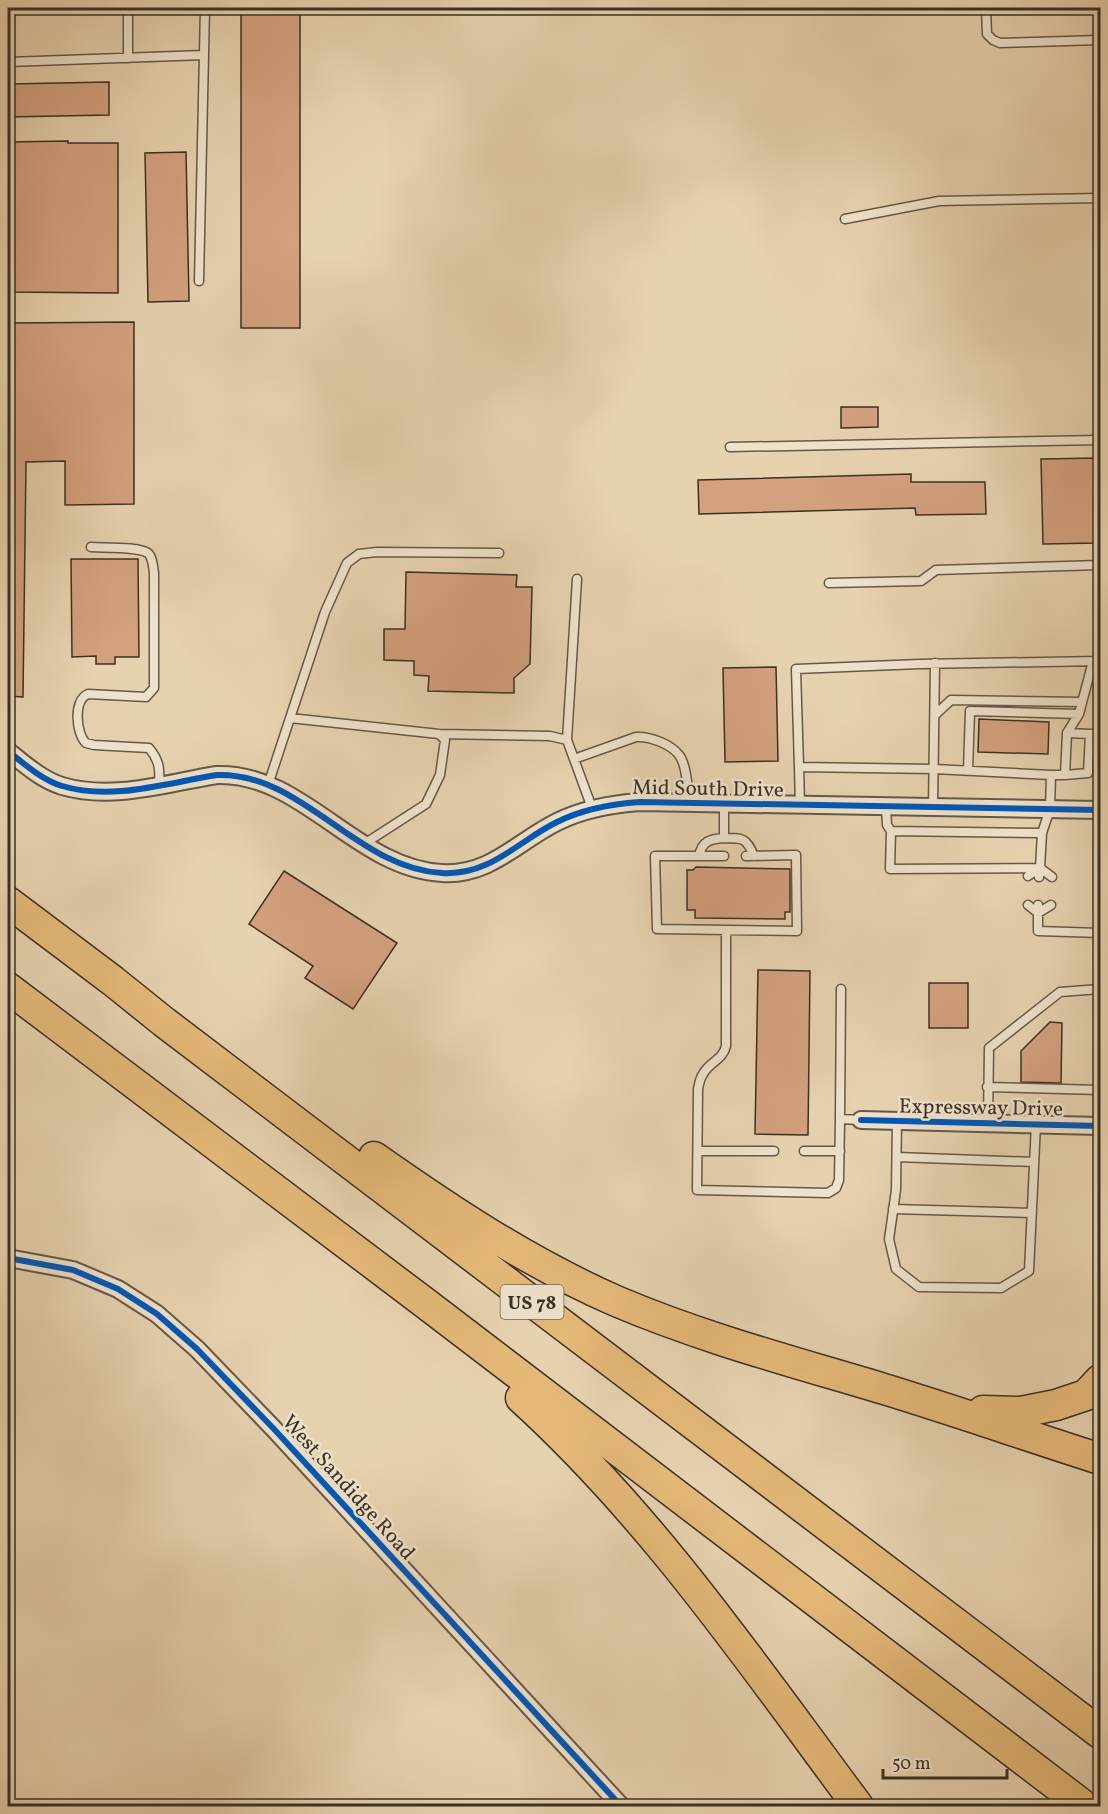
<svg xmlns="http://www.w3.org/2000/svg" width="1108" height="1814" viewBox="0 0 1108 1814" font-family="Vollkorn,serif">
<style>
.building{fill:#d4a17e;stroke:#3a3025;stroke-width:1.5}
.lines{fill:none;stroke-linecap:round;stroke-linejoin:round}
.service-casing{stroke:#655848;stroke-width:11}
.minor-casing{stroke:#655848;stroke-width:20}
.motorway-casing{stroke:#3a3025;stroke-width:33}
.service{stroke:#efe2cb;stroke-width:8}
.minor{stroke:#efe2cb;stroke-width:16}
.motorway{stroke:#e4b978;stroke-width:30}
.cycleway-casing{stroke:#efe2cb;stroke-width:10}
.cycleway{stroke:#0057b8;stroke-width:6}
.labels{text-anchor:middle;stroke-width:5;stroke-linejoin:round;paint-order:stroke}
.shield{fill:#efe2cb;stroke:#706557;stroke-width:1.5}
.shield-label{font-size:20px;font-weight:bold;fill:#3a3025}
.street-label{font-size:21px;fill:#3a3025;stroke:#efe2cb}
</style>
<rect width="100%" height="100%" fill="#e7d2af"/>
<filter id="stains"><feTurbulence type="fractalNoise" baseFrequency=".00333" numOctaves="4"/><feColorMatrix values="0 0 0 0 .2 0 0 0 0 .09 0 0 0 0 .02 0 0 0 .5 -.17"/></filter>
<radialGradient id="worn" r=".72"><stop offset=".6" stop-color="#630" stop-opacity="0"/><stop offset="1" stop-color="#630" stop-opacity=".3"/></radialGradient>
<!-- building -->
<path class="building" d="M241,8H300V328H241Z
M109,82V115L8,117V84Z
M68,141V143H118V293L8,292V142Z
M186,152L189,301L148,302L145,153Z
M134,322V504L65,505V461L26,462L23,697L8,696V486H14L13,420H11V398H14L12,323Z
M841,407H878V427L841,428Z
M1098,458L1099,543L1043,544L1041,459Z
M911,474V482H985L986,514L916,515L915,508L699,514L698,480Z
M71,559H138L139,657H115V664H96V656L72,657Z
M406,572L517,575L516,587H532L530,664L514,678V693L428,691L429,676L414,675V661L384,660V629H405Z
M776,667L778,761L725,762L723,668Z
M979,719L1049,722L1048,754L978,752Z
M696,867L790,869V912H785V919L695,918V910H687V870H693Z
M284,871L397,943L353,1009L305,978L313,966L249,924Z
M758,970L810,971L808,1135L755,1134Z
M929,983H968V1028H929Z
M1050,1022L1062,1023L1061,1083L1021,1082V1051Z"/>
<g class="lines">
<!-- service casing -->
<g class="service-casing">
<path id="service" d="M986,8L987,34L993,40L1000,43L1100,40
M128,58V8
M8,62L204,55
M845,219L939,201L1100,198
M199,281L205,8
M730,447L1100,440
M91,547C103,548 141,546 149,554C153,559 153,567 154,573V688L146,697L88,694C73,700 76,734 86,743L94,745L149,748C160,761 160,770 159,786
M829,583L921,581L936,570L1100,565
M935,715L951,700L1081,702
M290,718L439,734L550,736L567,740L592,808
M1067,733L1090,734
M567,740L577,579
M574,759L636,737C649,736 671,744 679,755C687,765 688,791 689,803
M799,767L800,805
M968,771L970,711L1079,714
M1051,775H1065L1067,733L1079,714L1093,661
M1065,775L1088,773L1090,734H1100
M268,785L325,612L347,563L359,554L377,552L499,553
M724,803V838C710,839 702,841 699,856H655L657,929L797,931L796,855L746,856
M886,807L887,825L891,831L890,869L1040,868L1052,877
M933,808L935,663
M891,831L1042,833
M724,838C744,838 746,838 754,856
M364,844L426,804L440,775L445,740L439,734
M699,856H724
M1040,868L1042,833L1050,809L1051,775L934,769L799,767L796,669L920,664L1100,661
M1028,876L1040,868L1039,877
M1028,905L1038,913V931L1100,933
M1038,905V913L1051,905
M726,930V1046C723,1060 709,1062 703,1074C700,1078 699,1084 698,1089L697,1190L828,1193L836,1188L839,1180L840,1119L861,1120
M987,1087L1100,1090
M840,1119L841,989
M897,1121L896,1190L889,1239L896,1269L919,1287L1001,1288L1029,1271L1036,1124
M988,1123L989,1048L1060,992L1100,989
M698,1151H774
M804,1151H840
M897,1157L1034,1162
M893,1209L1032,1213"/>
</g>
<!-- minor casing -->
<g class="minor-casing">
<path id="minor" d="M8,751C23,763 42,780 62,786C113,801 166,783 217,775C302,772 357,869 442,873C490,876 518,841 557,822C583,809 611,804 640,802L1100,810
M861,1120L1100,1126
M8,1258L73,1270L118,1289L157,1314L197,1349L273,1428L621,1806"/>
</g>
<!-- motorway casing -->
<g class="motorway-casing">
<path id="motorway" d="M8,902L113,981L164,1022L1100,1733
M8,988L425,1303L1084,1806
M374,1157C451,1211 529,1263 616,1301C703,1338 794,1362 884,1389C956,1411 1028,1436 1100,1459
M521,1398C652,1517 753,1665 858,1806
M983,1411L1021,1412L1056,1405L1086,1395L1100,1380"/>
</g>
<!-- service -->
<use href="#service" class="service"/>
<!-- minor -->
<use href="#minor" class="minor"/>
<!-- motorway -->
<use href="#motorway" class="motorway"/>
<!-- cycleway casing -->
<g class="cycleway-casing">
<path id="cycleway" d="M8,751C23,763 42,780 62,786C113,801 166,783 217,775C302,772 357,869 442,873C490,876 518,841 557,822C583,809 611,804 640,802L1100,810
M861,1120L1100,1126
M8,1258L73,1270L118,1289L157,1314L197,1349L273,1428L621,1806"/>
</g>
<!-- cycleway -->
<use href="#cycleway" class="cycleway"/>
</g>
<g class="labels">
<!-- shield labels -->
<rect class="shield" x="500.5" y="1285" width="63" height="34" rx="4.5"/>
<g class="shield-label">
<text x="532" y="1309">US 78</text>
</g>
<!-- street labels -->
<g class="street-label">
<text transform="translate(708 788) rotate(1)" y="7">Mid South Drive</text>
<text transform="translate(981 1107) rotate(1)" y="7">Expressway Drive</text>
<text transform="translate(349 1487) rotate(48)" y="7">West Sandidge Road</text>
</g>
</g>
<!-- margin -->
<rect width="1108" height="1814" fill="none" stroke="#e7d2af" stroke-width="30"/>
<rect x="9" y="9" width="1090" height="1796" fill="none" stroke="#3a3025" stroke-width="3"/>
<rect x="15" y="15" width="1078" height="1784" fill="none" stroke="#3a3025" stroke-width="1.5"/>
<!-- scale -->
<path d="M883 1769v9h124v-9" fill="none" stroke="#3a3025" stroke-width="3"/>
<text x="892" y="1769" font-size="18" fill="#3a3025" stroke="#efe2cb" stroke-width="4.5" paint-order="stroke">50 m</text>
<rect width="100%" height="100%" filter="url(#stains)"/>
<rect width="100%" height="100%" fill="url(#worn)"/>
</svg>
